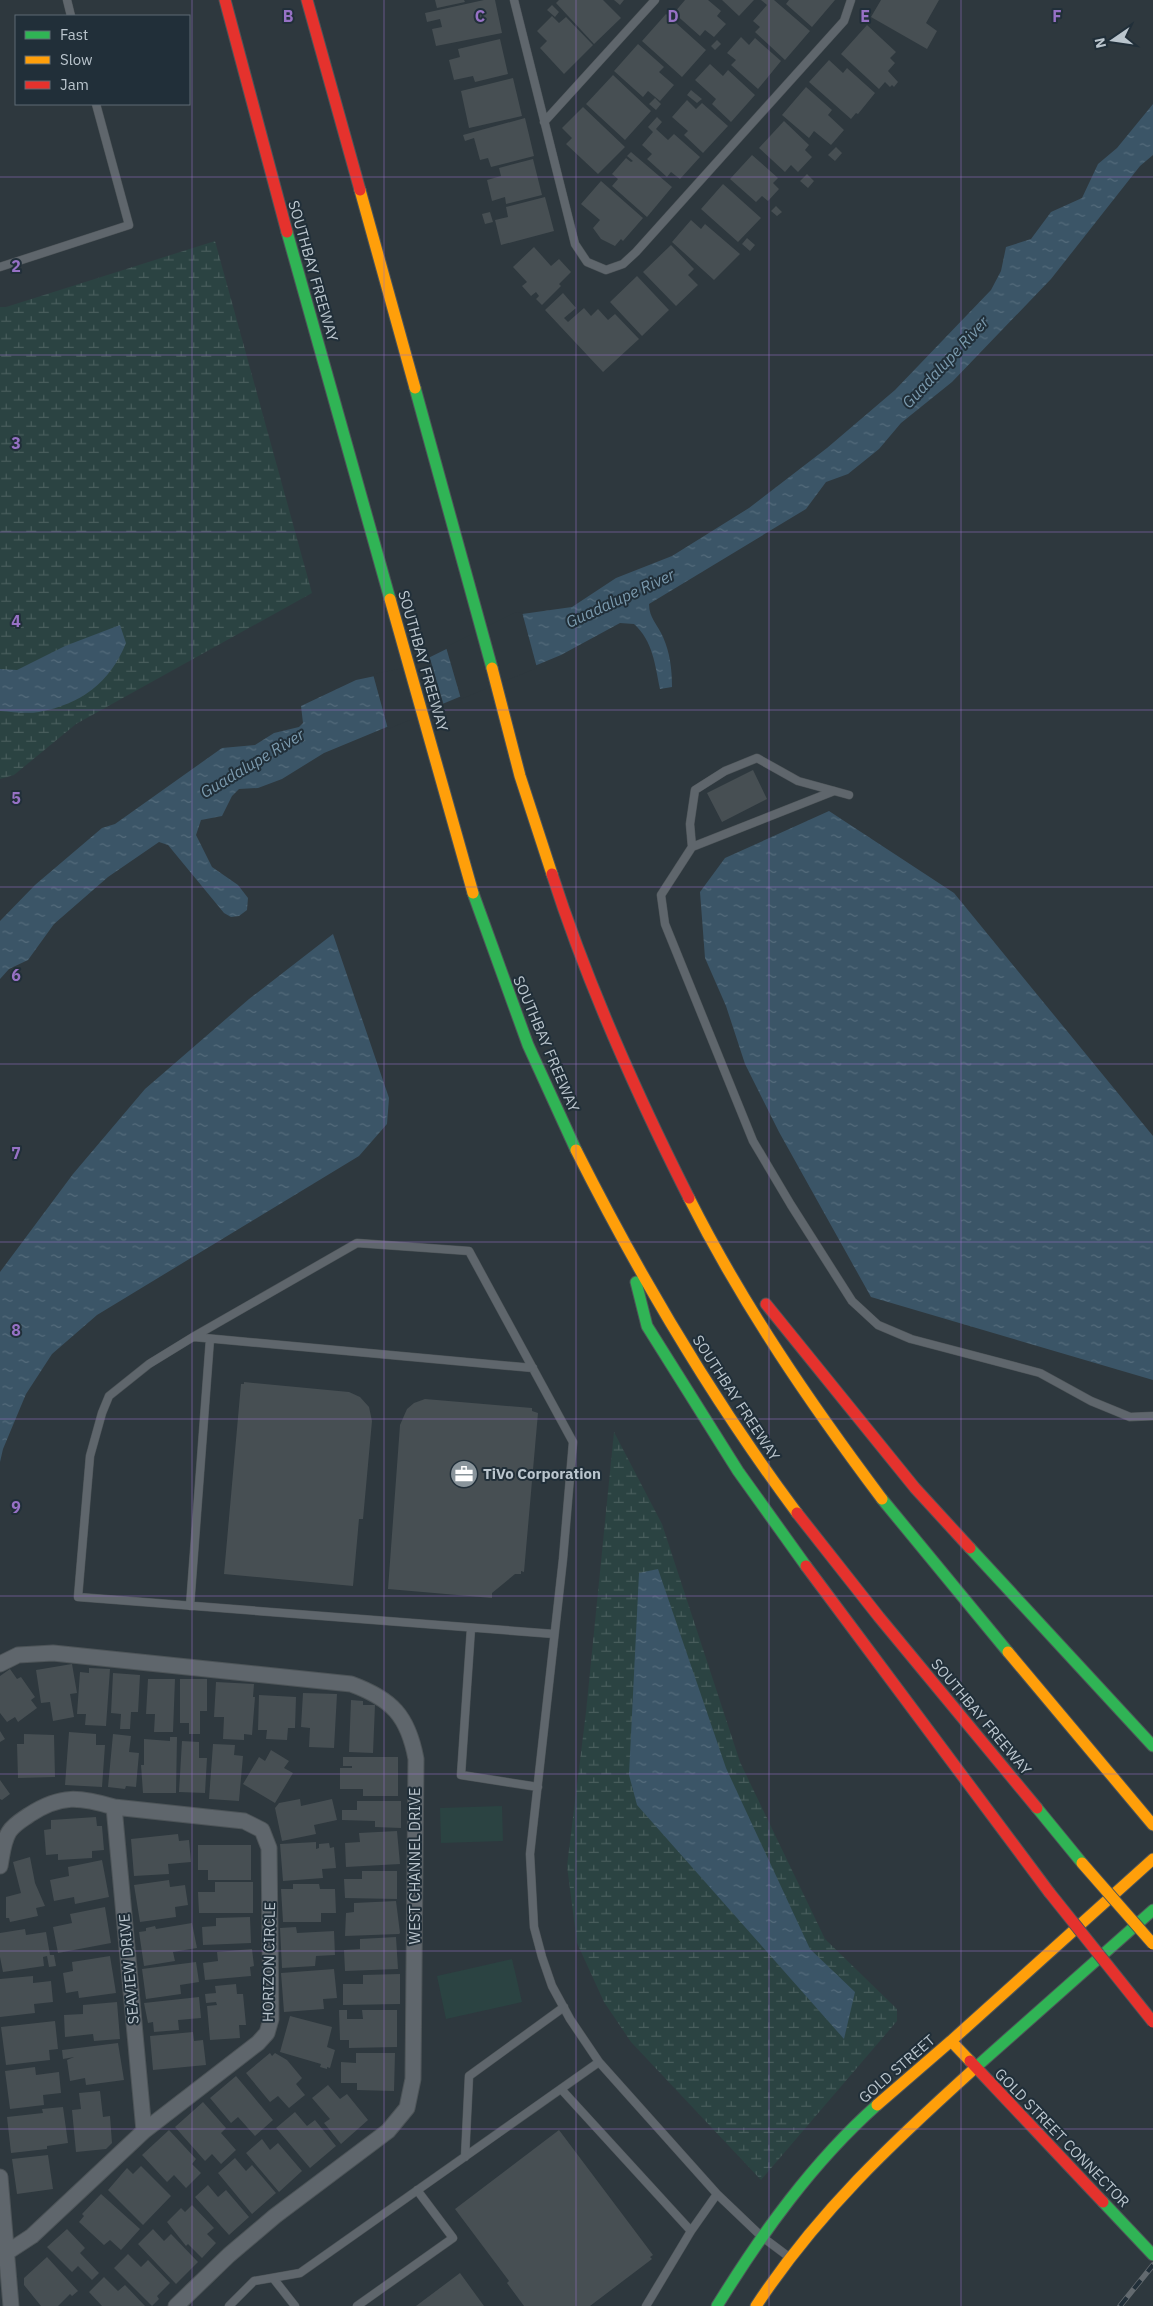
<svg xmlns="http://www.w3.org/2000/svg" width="1153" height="2306" viewBox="0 0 1153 2306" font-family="'IBM Plex Sans',sans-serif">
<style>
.green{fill:#2b4342}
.wetland{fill:url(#wetland-marsh)}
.water{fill:url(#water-ripples)}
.pier{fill:#2e383e}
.building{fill:#474f53}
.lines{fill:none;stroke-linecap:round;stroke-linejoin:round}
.lane-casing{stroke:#4d5458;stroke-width:9}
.street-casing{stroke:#4d5458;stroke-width:17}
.fast-casing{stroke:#4d5458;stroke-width:13}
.slow-casing{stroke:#4d5458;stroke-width:13}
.jam-casing{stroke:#4d5458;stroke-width:13}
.lane{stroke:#5f666c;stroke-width:8}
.street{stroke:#5f666c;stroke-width:15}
.fast{stroke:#30b455;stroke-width:11}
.slow{stroke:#ff9f0a;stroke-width:11}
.jam{stroke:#e5322d;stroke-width:11}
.rail-casing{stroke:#636a6f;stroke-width:5.5}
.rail{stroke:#212f39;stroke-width:4;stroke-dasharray:11;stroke-linecap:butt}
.slow-bridge-casing{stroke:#4b5459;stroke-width:13;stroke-linecap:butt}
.jam-bridge-casing{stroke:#4b5459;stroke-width:13;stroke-linecap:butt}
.slow-bridge{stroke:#ff9f0a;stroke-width:11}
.jam-bridge{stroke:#e5322d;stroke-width:11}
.grid{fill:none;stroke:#9771c5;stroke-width:1;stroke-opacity:0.55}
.labels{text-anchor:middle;stroke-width:4;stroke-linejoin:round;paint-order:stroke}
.street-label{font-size:15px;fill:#bac5cd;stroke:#212f39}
.poi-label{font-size:15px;font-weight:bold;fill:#bac5cd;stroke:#212f39;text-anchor:start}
.water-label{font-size:16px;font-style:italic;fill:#7b9baf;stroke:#212f39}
.grid-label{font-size:16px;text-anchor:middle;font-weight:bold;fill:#9771c5;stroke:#212f39;stroke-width:4;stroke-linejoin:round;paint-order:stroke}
</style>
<defs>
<pattern id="wetland-marsh" width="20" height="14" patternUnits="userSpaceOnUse" patternTransform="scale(1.25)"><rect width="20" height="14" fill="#2b4342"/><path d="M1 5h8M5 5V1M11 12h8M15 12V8" fill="none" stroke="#485d5c"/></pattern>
<pattern id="water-ripples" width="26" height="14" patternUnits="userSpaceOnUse" patternTransform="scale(1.25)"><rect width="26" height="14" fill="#3b5567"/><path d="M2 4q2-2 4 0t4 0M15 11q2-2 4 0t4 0" fill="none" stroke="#556c7c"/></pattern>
</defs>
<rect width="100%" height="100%" fill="#2e383e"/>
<!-- green -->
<path class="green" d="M502,1806L503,1841L441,1843L440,1808Z
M512,1959L522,2002L446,2019L437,1976Z"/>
<!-- wetland -->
<path class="wetland" d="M215,241L312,593L76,724L14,775L0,779V307H6Z
M614,1432L662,1524L740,1762L825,1939L897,2009V2021L761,2180L631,2042L604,2002L577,1943L567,1866L586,1712Z"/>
<!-- water -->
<path class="water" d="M1153,104V155L1140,166L1051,279L952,382L901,423L879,449L848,474L826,482L806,509L649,604C649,618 658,625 663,637C670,653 672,669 672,687L660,689C655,665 653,641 634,624L620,623L561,655L324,753L282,779L258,788L239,789L232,796L222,816L201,820L196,835L212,867L238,885L248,898L247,910L239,916L231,917L224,913L168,845L159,842L108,877L54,924L28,960L9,969L0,979V921L35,885L102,828L115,824L222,748L255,745L274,733L299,727L303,723L301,706L356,680L404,670L515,615L572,607L616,578L672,556L749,508L827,448L895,390L991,290L1001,271L1006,247L1031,239L1051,212L1082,198L1098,164L1117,148Z
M120,625L126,643C110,683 81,704 39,712C27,714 12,712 0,711V669L17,670L65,646Z
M829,811L954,893L1153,1136V1380L871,1297L779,1132L745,1064L726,1006L705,958L700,892L725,858Z
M333,934L389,1098L387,1124L359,1156L97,1315L52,1354L26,1394L3,1449L0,1462V1272L73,1174L145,1089L249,999Z
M658,1569L726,1768L810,1949L855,1992L844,2039L637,1805L629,1775L639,1573Z"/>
<!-- pier -->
<path class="pier" d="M522,612L537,668L461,699L446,647L514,613Z
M429,655L444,706L388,729L373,674L403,668Z"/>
<!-- building -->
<path class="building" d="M435,0H464L465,2L437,8Z
M484,0H495L502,33L436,46L432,29L442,27L440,19L427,22L425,13Z
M559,0H603L621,18L594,44L556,3Z
M614,0H624L620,5Z
M685,0H708L721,11L717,16L726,24L714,37L705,30L700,36L674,13Z
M722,0H754L739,16Z
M761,0H774L810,31L785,60L755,32L760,27L753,21L767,5Z
M789,0H835L812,27L786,4Z
M881,0H939L926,23L937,31L927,49L871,17Z
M552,5L559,12L555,17L547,10Z
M666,14L706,50L682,77L642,41Z
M552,16L559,23L566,17L593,45L564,74L540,48L547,41L537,31Z
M867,25L896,52L890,58L895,63L888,71L898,82L894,87L892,85L890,87L885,82L879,89L841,54Z
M741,37L749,45L755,38L781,61L758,89L731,65L736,60L727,53Z
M500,39L508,74L475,82L473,76L454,80L449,60L460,57L458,49Z
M717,40L721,44L715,50L711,46Z
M638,44L664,67L659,72L674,85L660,101L648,91L643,97L614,71Z
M829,60L843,73L847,68L875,93L858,114L856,113L851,119L809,82Z
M710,64L723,76L728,70L755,95L731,122L712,104L716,99L695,80Z
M613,75L651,111L625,140L586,104Z
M513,78L522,116L469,128L461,91Z
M806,87L832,110L828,115L844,130L831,145L814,131L809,138L782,115Z
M691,90L702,99L697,103L687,95Z
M655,98L661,104L656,110L649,104Z
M687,100L696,109L702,103L728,126L703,153L684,135L688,131L672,117Z
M583,107L625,147L598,174L566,144L572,138L562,128Z
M657,117L662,122L656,129L668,140L674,134L700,157L680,179L671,172L667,177L647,159L652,154L642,145L653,132L648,127Z
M525,118L534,156L491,167L488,158L480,160L474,138L465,141L463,135Z
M784,121L809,145L805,150L812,157L798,172L791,165L785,172L759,148Z
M836,147L842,153L835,161L828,155Z
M631,152L672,187L647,217L612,186L618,179L612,174L626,158L631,162L633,161L627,156Z
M752,155L778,178L773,183L779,189L768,201L762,196L756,202L730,179Z
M533,159L542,195L506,204L505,197L492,201L487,180L501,176L499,168Z
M807,174L814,181L808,188L800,181Z
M601,181L643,218L623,241L621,239L615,246L601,239L593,228L600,220L581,204Z
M723,184L761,218L738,242L701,209Z
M545,197L554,231L501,245L495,220L508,217L506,207Z
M776,206L782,212L777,216L771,211Z
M490,212L493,222L485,224L482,214Z
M691,220L701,229L705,224L740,254L714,280L672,242Z
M747,238L755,245L750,251L742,244Z
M671,245L694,269L688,275L698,285L676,306L643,272Z
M534,247L551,266L559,259L571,272L559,284L561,286L542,305L536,299L539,296L536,292L531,296L522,286L527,282L513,267Z
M637,276L669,310L642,336L610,302Z
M563,293L576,308L564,318L568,322L584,308L591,316L598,309L608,320L615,314L639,339L603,372L545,310Z
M753,770L767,799L722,822L707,793Z
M244,1382L349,1392L360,1397L369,1407L372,1421L363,1519H359L353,1586L224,1574L241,1384H244Z
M425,1399L532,1408V1411L538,1413L524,1572L521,1571V1574H515L492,1593V1598L388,1589L400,1425L407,1409L414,1403Z
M72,1664L77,1693L70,1694L74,1717L53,1721L50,1702L41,1703L36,1670Z
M89,1668L110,1669L106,1726L85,1725L86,1714H77L80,1672L89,1673Z
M10,1669L17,1679L21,1677L35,1697L31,1700L37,1708L18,1722L15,1717L7,1722L0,1713V1676Z
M113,1673L140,1675L138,1712H131L130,1729H120L121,1714L111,1713Z
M148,1679H175L173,1732H154L155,1714H146Z
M180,1679H207V1711H200V1734H189V1723H180Z
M216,1682L254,1684L253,1697H255L252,1735L244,1734V1740L223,1739L224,1717H214Z
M303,1693L337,1694L334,1748L309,1747L310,1728L301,1727Z
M259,1695L296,1697L295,1728H288L287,1740L266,1739L267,1730H258Z
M351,1700L363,1701V1705H375L373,1753L349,1752Z
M0,1731L5,1739L0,1742Z
M69,1732L96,1734V1745H105L102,1787L65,1785Z
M24,1734L54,1735L55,1777L18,1778L17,1744H24Z
M113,1734L131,1736L129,1752L139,1753L136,1787L126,1786L125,1789L108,1787Z
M170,1737H177L176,1793H143L141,1765H144V1739L170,1741Z
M182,1741L199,1742V1758H207L205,1793L179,1792Z
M213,1744L235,1745L234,1755L243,1756L239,1801L209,1799Z
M271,1750L289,1761L284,1768L293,1773L275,1803L243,1784L259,1757L265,1761Z
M343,1757H398V1796H363V1789H340V1768H352V1766H343Z
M0,1780L10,1794L2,1800L0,1799Z
M300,1799L301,1806L332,1799L337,1820L314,1825L316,1834L282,1841L275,1808L279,1803Z
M357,1801H401V1828L375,1827V1821L342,1820V1810H357Z
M96,1817L97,1826H102L104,1850L92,1851V1858L58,1860V1854L46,1855L44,1830L51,1829V1820Z
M397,1831L400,1864L346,1867L345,1843L360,1842L359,1833Z
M178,1834L179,1841L189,1840L191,1862L168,1864L169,1874L134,1876L131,1839Z
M316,1842V1849L319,1848V1844L329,1843L330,1848L334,1847L336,1868L322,1869L323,1878L283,1881L280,1844Z
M198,1845H251V1880H208V1870H198Z
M30,1857L35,1883L45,1906L36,1908L38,1916L10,1922L9,1918H6V1897L21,1893L13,1862Z
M102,1860L109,1897L75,1904L74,1897L54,1901L50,1880L69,1876L68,1867Z
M362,1871H397V1899L345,1898L344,1879H362Z
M169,1880L170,1887L185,1885L188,1905L175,1907L176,1917L140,1922L134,1885Z
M215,1882H253V1913H199L198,1892H215Z
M293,1884H319L320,1889H335L336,1913H321V1922H283L281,1889H293Z
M396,1901L400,1933L399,1934L345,1936L346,1913L354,1912V1903Z
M105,1907L111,1943L58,1953L53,1927L72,1923L70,1914Z
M250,1917L251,1943L203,1945L202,1927L216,1926V1918Z
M192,1923L197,1948L173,1952L175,1961L144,1966L139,1932L146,1931V1928L155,1926L156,1929Z
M296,1927L297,1933L334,1931L335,1955L316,1956L315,1966L282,1968L280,1928Z
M25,1929L26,1935L46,1932L50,1955H54L56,1966L49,1967L47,1956L43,1957L44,1966L3,1972L0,1957V1933Z
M396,1937L398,1969L345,1971L344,1950L360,1949V1939Z
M252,1949L254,1966L250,1967L251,1976L205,1980L203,1963L218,1961L217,1952Z
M110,1956L116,1993L79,1998L78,1991L66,1993L63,1973L73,1971L72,1962Z
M196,1962L199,1982L180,1985L181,1994L146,1999L142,1969Z
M334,1969L337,1998L323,1999L324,2009L284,2012L281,1973Z
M400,1974V2004L343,2005V1984H363V1975Z
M33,1976V1983L51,1981L53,2002L34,2004L35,2013L0,2017V1979Z
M236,1984L237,1994H243L246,2025H239L240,2038L210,2040L207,2006L217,2005L216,2002L206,2003L205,1994L216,1993L215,1986Z
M199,1997L201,2018L178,2020L179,2030L154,2032L153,2022L148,2023L144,2003Z
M117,2002L120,2039L94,2041L93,2034L65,2037L64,2015L83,2014V2005Z
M339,2010H347V2019H363L362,2010H397V2047L349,2048V2040H340Z
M290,2016L332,2027L327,2047L335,2050L330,2068L327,2067V2069L320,2067L321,2064L280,2052Z
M55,2021L58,2049L49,2050L50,2060L6,2065L1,2027Z
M193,2032L194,2041L203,2040L206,2065L153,2070L150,2036Z
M118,2043L124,2080L86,2085L85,2078L70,2081L67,2060L74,2057L63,2059L62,2050Z
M270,2053L272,2056L275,2053L287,2060L302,2078L296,2084L305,2095L289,2108L278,2096L270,2102L246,2073Z
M356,2053H395L394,2091L357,2090V2083H341V2062L356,2063Z
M35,2067L36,2075L59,2072L61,2093L43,2095L44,2105L10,2109L5,2071Z
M236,2076L273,2120L255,2136L238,2117L231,2123L210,2098Z
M328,2085L340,2099L347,2094L368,2120L341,2144L324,2123L330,2119L312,2098Z
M100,2091L103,2117L110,2116L112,2143L106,2149L76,2152L72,2110L81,2109L79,2093Z
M203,2102L226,2128L221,2133L236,2150L221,2164L212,2154L205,2161L175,2127Z
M63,2107L68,2143L47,2146V2149L11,2153L7,2117L43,2113L42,2109Z
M295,2112L307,2126L315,2120L336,2146L310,2168L276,2128Z
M169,2130L196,2159L192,2164L201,2173L186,2188L174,2175L167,2182L142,2155Z
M559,2130L653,2255L650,2257L652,2259L590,2306H524L507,2283L509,2281L455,2209Z
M262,2139L270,2150L278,2143L302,2171L279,2192L246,2153Z
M48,2155L53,2189L17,2194L12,2159Z
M235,2158L246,2171L252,2165L276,2193L252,2214L218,2173Z
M141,2166L171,2196L143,2225L108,2190L127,2168L133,2174Z
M208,2185L218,2197L226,2190L249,2217L229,2235L195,2197Z
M101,2194L140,2229L121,2250L110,2240L104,2245L79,2222L84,2216L82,2214Z
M192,2205L214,2228L207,2234L216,2243L202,2258L188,2244L186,2246L167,2222L181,2208L185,2212Z
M67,2229L85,2248L80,2253L99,2273L92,2280L78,2266L72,2272L47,2247Z
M153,2229L164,2241L171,2234L198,2262L176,2284L138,2244Z
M128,2254L141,2267L148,2260L170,2283L157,2296L159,2299L152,2306L114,2268Z
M47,2257L78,2291L72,2296L70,2294L58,2306H41L24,2285V2278Z
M460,2273L484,2306H416Z
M104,2277L118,2291L125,2285L145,2306H102L89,2292Z"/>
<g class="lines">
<!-- lane casing -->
<g class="lane-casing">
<path id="lane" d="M67,0L71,16
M514,0L575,244L587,262L606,270L623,264L636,252L844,21L851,0
M544,122L655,0
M0,267L129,225L96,104
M849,795L798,781L757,758L725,771L695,790L690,824L692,847L661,895L665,924L753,1141L791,1205L852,1301L878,1325L911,1339L1040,1373L1091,1401L1130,1417L1153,1416
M692,847L834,791
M194,1337L533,1368
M190,1606L210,1339
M471,1628L461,1775L538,1787
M554,1634L78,1597L90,1456L102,1413L109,1396L149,1364L193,1337L357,1243L469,1251L573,1442L563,1559L530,1854L534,1927L542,1957L552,1986L570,2019L599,2062L717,2194L761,2236L789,2257
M561,2089L691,2231
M465,2157L469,2076L564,2007
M273,2278L295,2306
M229,2306L254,2281L300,2273L599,2062
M357,2306L453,2238L417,2190
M646,2306L691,2231L717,2194"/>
</g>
<!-- street casing -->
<g class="street-casing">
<path id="street" d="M0,1664L18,1655L53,1653L351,1684C392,1699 408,1716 416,1759L413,2079L407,2108L388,2131L275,2216L229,2255L176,2306
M114,1807L144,2131
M0,1866C2,1855 3,1842 9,1832C14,1824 22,1820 29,1815C61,1794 80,1797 114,1807L244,1821L262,1830L269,1848L271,2019L267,2033L258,2043L144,2131L32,2236L6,2253
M0,2177L11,2306"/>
</g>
<!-- fast casing -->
<g class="fast-casing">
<path id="fast" d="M287,232L390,599
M415,388L492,668
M473,893L528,1045L576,1150
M636,1282L647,1326L738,1471L806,1566
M882,1499L1008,1652
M970,1548L1153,1746
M1037,1808L1082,1863
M975,2068L1153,1910
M1103,2202L1153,2255
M717,2306C762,2233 813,2162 877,2105"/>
</g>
<!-- slow casing -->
<g class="slow-casing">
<path id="slow" d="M360,190L415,388
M390,599L473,893
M492,668L520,776L552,874
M576,1150C640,1277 712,1399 797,1513
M689,1198C743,1305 810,1403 882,1499
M1008,1652L1153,1825
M970,2061L951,2041L1153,1859
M877,2105L951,2041
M756,2306C818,2212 892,2143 975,2068"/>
</g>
<!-- jam casing -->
<g class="jam-casing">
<path id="jam" d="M225,0L287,232
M307,0L360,190
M552,874C588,986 636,1093 689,1198
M766,1304L915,1488L970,1548
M797,1513L879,1617L1037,1808
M806,1566L1049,1892
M970,2061L1103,2202"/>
</g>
<!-- lane -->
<use href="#lane" class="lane"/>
<!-- street -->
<use href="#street" class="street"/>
<!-- fast -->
<use href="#fast" class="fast"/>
<!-- slow -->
<use href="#slow" class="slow"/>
<!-- jam -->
<use href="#jam" class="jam"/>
<!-- rail casing -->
<g class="rail-casing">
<path id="rail" d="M1120,2306L1153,2265"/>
</g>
<!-- rail -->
<use href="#rail" class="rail"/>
<!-- slow-bridge casing -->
<g class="slow-bridge-casing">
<path id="slow-bridge" d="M1082,1863L1153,1944"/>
</g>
<!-- jam-bridge casing -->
<g class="jam-bridge-casing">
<path id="jam-bridge" d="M1049,1892L1153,2022"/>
</g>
<!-- slow-bridge -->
<use href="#slow-bridge" class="slow-bridge"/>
<!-- jam-bridge -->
<use href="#jam-bridge" class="jam-bridge"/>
</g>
<!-- grid -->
<path class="grid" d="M192,0V2306M384,0V2306M576,0V2306M769,0V2306M961,0V2306M0,177H1153M0,355H1153M0,532H1153M0,710H1153M0,887H1153M0,1064H1153M0,1242H1153M0,1419H1153M0,1596H1153M0,1774H1153M0,1951H1153M0,2129H1153"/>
<!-- icons -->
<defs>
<g id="office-disc" transform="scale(1.4375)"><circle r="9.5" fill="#89949b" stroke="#212f39"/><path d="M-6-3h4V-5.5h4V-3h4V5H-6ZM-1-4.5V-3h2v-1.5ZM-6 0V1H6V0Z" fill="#fff"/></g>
</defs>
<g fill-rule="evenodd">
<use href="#office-disc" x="464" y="1474"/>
</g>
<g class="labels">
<!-- street labels -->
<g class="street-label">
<text transform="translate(313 271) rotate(74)" y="5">SOUTHBAY FREEWAY</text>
<text transform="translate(423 661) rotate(74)" y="5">SOUTHBAY FREEWAY</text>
<text transform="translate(546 1044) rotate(67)" y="5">SOUTHBAY FREEWAY</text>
<text transform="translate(736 1398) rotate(57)" y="5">SOUTHBAY FREEWAY</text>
<text transform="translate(981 1717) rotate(50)" y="5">SOUTHBAY FREEWAY</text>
<text transform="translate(415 1866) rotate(-90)" y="5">WEST CHANNEL DRIVE</text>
<text transform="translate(269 1962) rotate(-89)" y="5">HORIZON CIRCLE</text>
<text transform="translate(129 1969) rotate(-95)" y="5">SEAVIEW DRIVE</text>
<text transform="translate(897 2069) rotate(-41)" y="5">GOLD STREET</text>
<text transform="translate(1062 2138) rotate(46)" y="5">GOLD STREET CONNECTOR</text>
</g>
<!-- poi labels -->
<g class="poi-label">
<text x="483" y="1479">TiVo Corporation</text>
</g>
<!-- water labels -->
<g class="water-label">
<text transform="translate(945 362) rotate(-47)" y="6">Guadalupe River</text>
<text transform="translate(620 598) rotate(-25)" y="6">Guadalupe River</text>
<text transform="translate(252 763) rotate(-31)" y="6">Guadalupe River</text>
</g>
</g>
<g class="grid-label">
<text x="288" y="22">B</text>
<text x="480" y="22">C</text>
<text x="673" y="22">D</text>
<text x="865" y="22">E</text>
<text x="1057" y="22">F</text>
<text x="16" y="272">2</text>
<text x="16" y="449">3</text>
<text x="16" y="627">4</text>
<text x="16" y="804">5</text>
<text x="16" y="981">6</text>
<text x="16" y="1159">7</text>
<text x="16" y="1336">8</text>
<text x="16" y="1513">9</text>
</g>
<!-- legend -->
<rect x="15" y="15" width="175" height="90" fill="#212f39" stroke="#5e6b74"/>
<rect x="25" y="31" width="25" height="8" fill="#30b455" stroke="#5e6b74"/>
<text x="60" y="40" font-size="15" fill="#bac5cd">Fast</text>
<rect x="25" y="56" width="25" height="8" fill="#ff9f0a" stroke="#5e6b74"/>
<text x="60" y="65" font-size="15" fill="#bac5cd">Slow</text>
<rect x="25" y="81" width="25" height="8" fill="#e5322d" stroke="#5e6b74"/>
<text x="60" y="90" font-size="15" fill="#bac5cd">Jam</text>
<!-- north arrow -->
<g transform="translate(1113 40) rotate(257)" stroke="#212f39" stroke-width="4" paint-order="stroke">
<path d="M0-4L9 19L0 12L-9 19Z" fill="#bac5cd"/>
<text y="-8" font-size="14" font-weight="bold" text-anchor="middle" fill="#bac5cd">N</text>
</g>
</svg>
